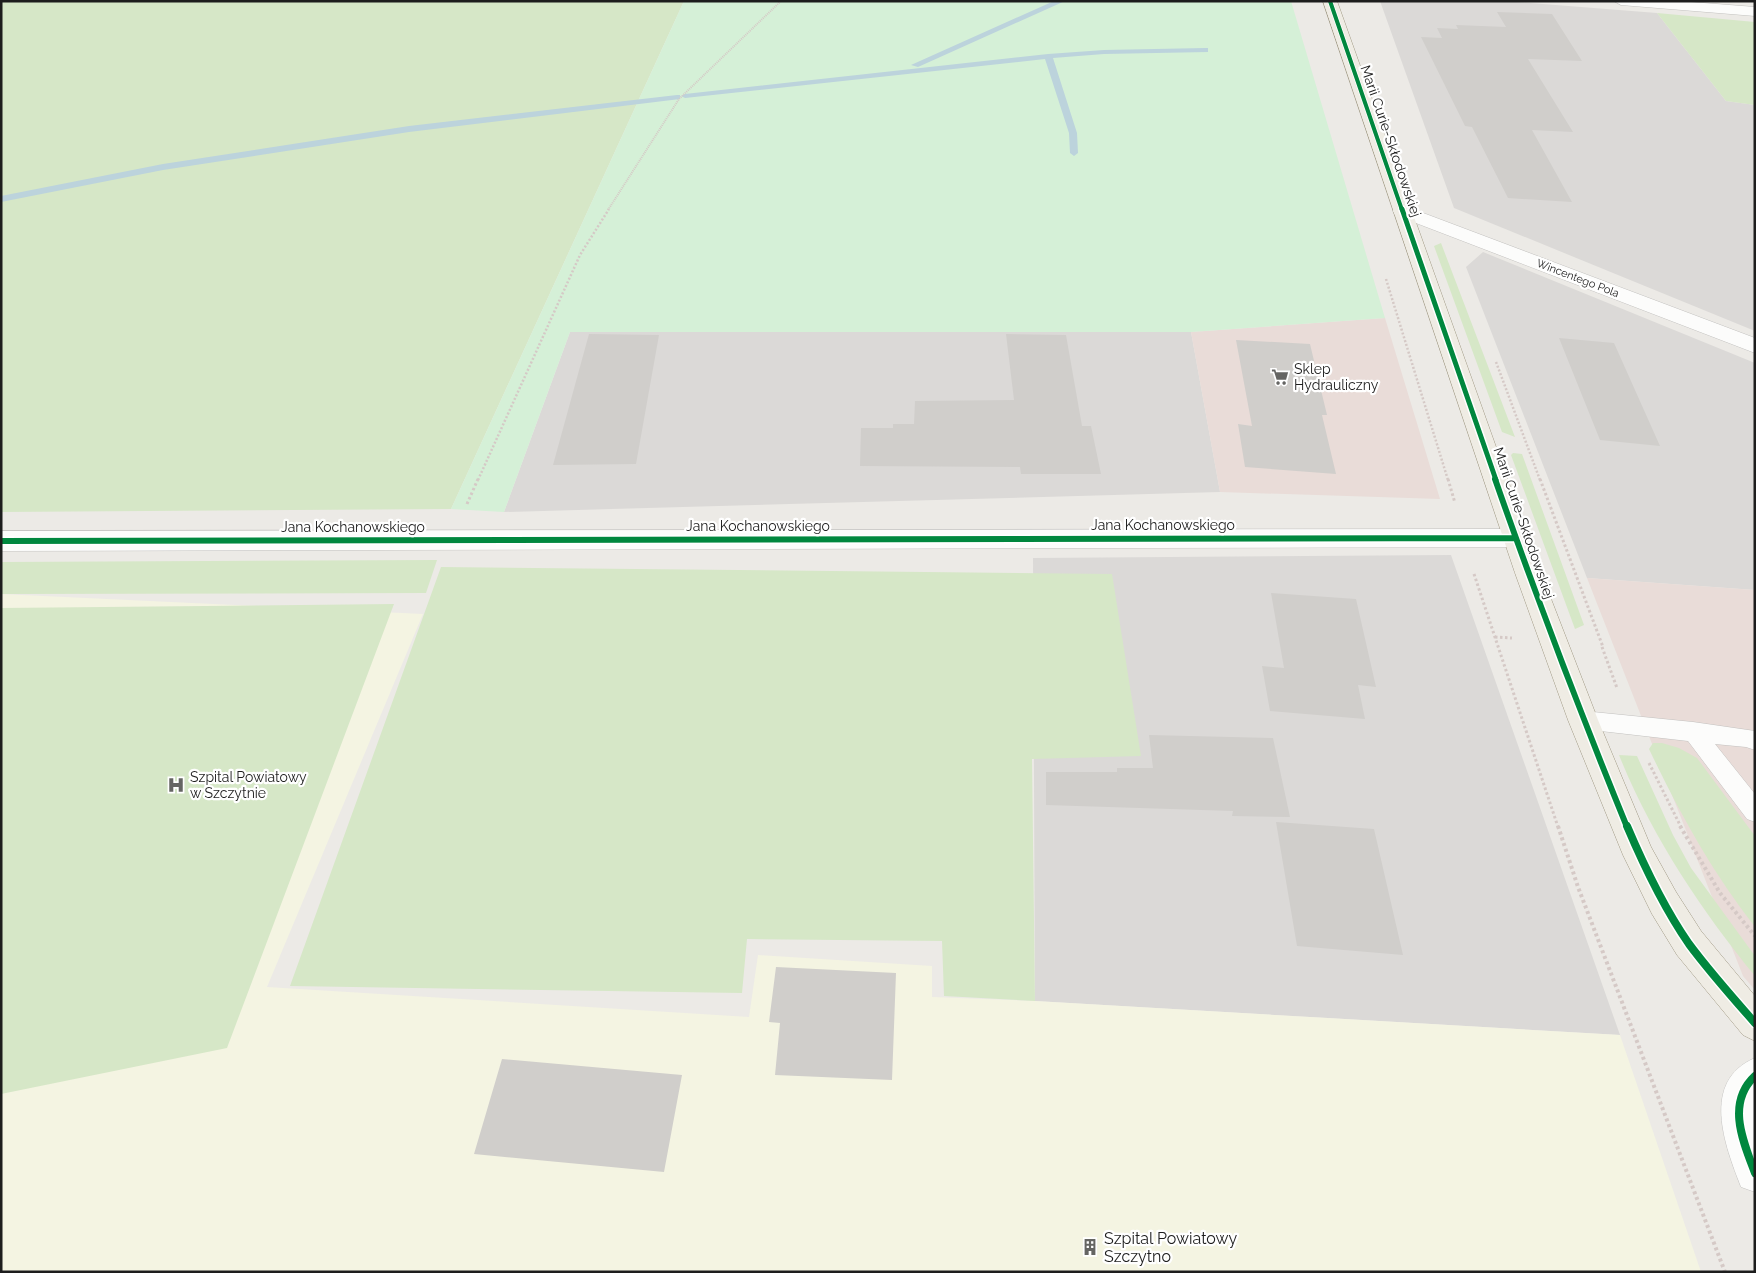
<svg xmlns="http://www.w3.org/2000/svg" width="1756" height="1273" viewBox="0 0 1756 1273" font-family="Raleway,sans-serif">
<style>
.residential{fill:#dbd9d7}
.commercial{fill:#e9dcd8}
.education{fill:#f4f4e2}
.grass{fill:#d6e7c7}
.park{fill:#d5f0d7}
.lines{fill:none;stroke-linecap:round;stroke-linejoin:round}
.stream{fill:#bcd3dc;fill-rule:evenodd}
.building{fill:#d0cecb}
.service-casing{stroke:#c3c2c0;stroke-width:1}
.minor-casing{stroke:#c3c2c0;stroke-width:1}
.tertiary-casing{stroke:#c3c2c0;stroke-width:1}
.primary-casing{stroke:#a09984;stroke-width:1}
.path-far3{stroke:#d5c9c6;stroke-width:2;stroke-dasharray:1 1;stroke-linecap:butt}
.path-far2{stroke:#d5c9c6;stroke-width:2.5;stroke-dasharray:2 2;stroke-linecap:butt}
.path-far1{stroke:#d5c9c6;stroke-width:3;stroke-dasharray:2.5 2.5;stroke-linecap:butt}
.path{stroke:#d5c9c6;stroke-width:4;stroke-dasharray:3 3;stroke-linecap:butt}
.service{fill:#fcfcfb;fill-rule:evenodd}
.minor{fill:#fcfcfb;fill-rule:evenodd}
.tertiary{fill:#fcfcfb;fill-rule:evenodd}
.primary{fill:#efece4;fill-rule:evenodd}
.cycleway-far3-casing{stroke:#fff;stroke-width:5.5}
.cycleway-far2-casing{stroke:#fff;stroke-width:8}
.cycleway-far1-casing{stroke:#fff;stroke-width:9}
.cycleway-casing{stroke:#fff;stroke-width:11}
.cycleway-far3{stroke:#00873e;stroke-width:4}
.cycleway-far2{stroke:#00873e;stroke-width:5}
.cycleway-far1{stroke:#00873e;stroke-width:6}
.cycleway{stroke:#00873e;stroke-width:8}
.labels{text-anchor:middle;stroke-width:4.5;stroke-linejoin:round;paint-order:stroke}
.far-street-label{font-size:11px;fill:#1d1d1d;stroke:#fff}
.street-label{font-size:14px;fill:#1d1d1d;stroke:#fff}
.poi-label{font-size:14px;fill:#1d1d1d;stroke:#fff;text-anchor:start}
.near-poi-label{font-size:16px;fill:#1d1d1d;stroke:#fff;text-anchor:start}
</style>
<rect width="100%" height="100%" fill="#eceae6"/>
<!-- residential -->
<path class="residential" d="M1380,1H1504L1657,13L1726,101L1755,105V331L1454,208Z
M1483,252L1755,363V590L1587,578L1466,267Z
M570,332H1191L1220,492L504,512Z
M1451,555L1620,1035L1035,1001L1033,558Z"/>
<!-- commercial -->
<path class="commercial" d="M1385,318L1440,499L1220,492L1191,332Z
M1587,578L1755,590V990L1743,976Z"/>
<!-- education -->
<path class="education" d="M1,594L423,614L267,987L749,1017L758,955L932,966V997L1035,1001L1620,1035L1701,1272H1Z"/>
<!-- grass -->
<path class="grass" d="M1,1H684L451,509L1,512Z
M1657,13L1755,22V105L1726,101Z
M1441,243L1515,437L1502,432L1434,246Z
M1513,453L1522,454L1584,625L1575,629L1511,455Z
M437,560L426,593L1,594V562Z
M441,567L1112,574L1141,756L1032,759L1035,1001L944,996L942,941L747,939L742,993L290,986Z
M394,604L227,1048L1,1094V608Z
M1653,743H1662L1679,748L1697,758L1755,836V927C1712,872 1679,812 1649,749Z
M1619,755L1637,756L1673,835L1691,868L1755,956V976C1701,910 1651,835 1619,755Z"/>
<!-- park -->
<path class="park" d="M684,1H1291L1385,318L1191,332H570L504,512L451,509Z"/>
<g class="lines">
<!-- stream -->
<path class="stream" d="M1054,1H1065L918,67L911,65Z
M1205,48H1208V52L1104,54L1053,58L1077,133L1078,153L1074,156L1070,153L1069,133L1045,59L685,98L681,96L685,94L1048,54L1104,50Z
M677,95H680V99L409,132L163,170L1,202V196L163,164L409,126Z"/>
</g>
<!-- building -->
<path class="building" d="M1497,12L1552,14L1582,61L1528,59L1573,132L1532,130L1572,202L1508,198L1472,127L1465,126L1421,37L1442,38L1437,28L1458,29L1456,25L1506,27Z
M589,334L659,335L636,464L553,465Z
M1006,334L1066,335L1082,426H1091L1101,474H1021L1020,467L860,466L861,428H893V424H914L915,401L1014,400Z
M1559,338L1614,343L1660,446L1600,440Z
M1236,340L1310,344L1327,415H1322L1336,474L1245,467L1238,424L1252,426Z
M1271,593L1356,599L1376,687L1358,685L1365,719L1270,711L1262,666L1284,668Z
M1149,735L1273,738L1290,817L1232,816L1233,811L1046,805V772H1117V768H1153Z
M1276,822L1374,829L1403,955L1297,946Z
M776,967L896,973L892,1080L775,1075L780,1023L769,1022Z
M502,1059L682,1075L664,1172L474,1154Z"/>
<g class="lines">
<!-- service casing -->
<g class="service-casing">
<path id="service" d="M1583,711L1693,722L1755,731V750L1746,747L1715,744L1755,794V822L1747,819L1688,741L1583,729L1575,726L1572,720L1575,714Z"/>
</g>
<!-- minor casing -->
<g class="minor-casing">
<path id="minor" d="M1614,1H1678L1755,7V16L1621,5Z
M1402,205L1755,338V353L1395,215L1393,211L1395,207Z
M1515,529L1524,531L1528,538L1524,545L1515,547L1,551V531Z"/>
</g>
<!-- tertiary casing -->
<g class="tertiary-casing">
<path id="tertiary" d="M1755,1058V1192L1741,1187C1725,1146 1700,1081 1755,1058Z"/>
</g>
<!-- primary casing -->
<g class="primary-casing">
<path id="primary" d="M1323,1H1337L1541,573L1598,720L1651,847L1676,892L1701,931L1755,996V1041L1743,1035L1677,955L1652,914L1623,855L1568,720L1515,573Z"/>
</g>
<!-- path-far3 -->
<path class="path-far3" d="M608,210L679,99L781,1"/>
<!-- path-far2 -->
<path class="path-far2" d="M1386,279L1448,480
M1496,362L1540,480
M478,480L580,255L609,209"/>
<!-- path-far1 -->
<path class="path-far1" d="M1448,479L1455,503
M1540,479L1603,647
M467,504L478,479
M1474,574L1558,827
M1495,637L1512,638
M1602,647L1617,688
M1649,763L1681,827"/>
<!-- path -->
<path class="path" d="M1558,826L1578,887L1725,1272
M1680,826L1720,893L1755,936"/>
<!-- service -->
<use href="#service" class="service"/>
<!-- minor -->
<use href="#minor" class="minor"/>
<!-- tertiary -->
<use href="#tertiary" class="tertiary"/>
<!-- primary -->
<use href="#primary" class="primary"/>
<!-- cycleway-far3 casing -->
<g class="cycleway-far3-casing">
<path id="cycleway-far3" d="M1330,1L1402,210"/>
</g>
<!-- cycleway-far2 casing -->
<g class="cycleway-far2-casing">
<path id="cycleway-far2" d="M1402,209L1496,480"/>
</g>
<!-- cycleway-far1 casing -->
<g class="cycleway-far1-casing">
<path id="cycleway-far1" d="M1495,479C1536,596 1580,712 1627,827
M1,541L1515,538"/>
</g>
<!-- cycleway casing -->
<g class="cycleway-casing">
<path id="cycleway" d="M1627,826C1644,866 1664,908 1689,944C1709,971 1732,997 1755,1023
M1755,1076C1726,1103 1743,1141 1755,1173"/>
</g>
<!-- cycleway-far3 -->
<use href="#cycleway-far3" class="cycleway-far3"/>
<!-- cycleway-far2 -->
<use href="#cycleway-far2" class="cycleway-far2"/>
<!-- cycleway-far1 -->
<use href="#cycleway-far1" class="cycleway-far1"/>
<!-- cycleway -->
<use href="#cycleway" class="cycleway"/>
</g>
<!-- icons -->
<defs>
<g id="supermarket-bare" transform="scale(1.35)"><path d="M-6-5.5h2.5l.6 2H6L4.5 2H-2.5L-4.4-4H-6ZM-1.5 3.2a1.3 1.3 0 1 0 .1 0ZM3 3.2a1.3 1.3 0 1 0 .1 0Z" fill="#656563" stroke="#fff" stroke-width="2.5" paint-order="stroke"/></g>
<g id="hospital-bare" transform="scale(1.35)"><path d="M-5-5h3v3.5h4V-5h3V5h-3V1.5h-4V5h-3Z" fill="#656563" stroke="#fff" stroke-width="2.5" paint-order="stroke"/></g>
<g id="building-bare" transform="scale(1.35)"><path d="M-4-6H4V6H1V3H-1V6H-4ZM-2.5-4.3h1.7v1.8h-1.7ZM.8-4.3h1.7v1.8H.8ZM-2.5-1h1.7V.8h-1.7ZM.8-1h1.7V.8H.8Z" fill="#656563" stroke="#fff" stroke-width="2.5" paint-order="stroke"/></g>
</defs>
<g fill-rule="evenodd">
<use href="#supermarket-bare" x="1280" y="377"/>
<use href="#hospital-bare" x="176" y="785"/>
<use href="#building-bare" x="1090" y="1247"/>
</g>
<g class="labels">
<!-- far-street labels -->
<g class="far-street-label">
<text transform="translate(1578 278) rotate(21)" y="4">Wincentego Pola</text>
</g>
<!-- street labels -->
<g class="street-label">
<text transform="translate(1391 141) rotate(71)" y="5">Marii Curie-Skłodowskiej</text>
<text transform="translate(1524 523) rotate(71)" y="5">Marii Curie-Skłodowskiej</text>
<text x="1163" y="530">Jana Kochanowskiego</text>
<text x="758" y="531">Jana Kochanowskiego</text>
<text x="353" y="532">Jana Kochanowskiego</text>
</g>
<!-- poi labels -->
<g class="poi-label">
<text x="1294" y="374">Sklep<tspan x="1294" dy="16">Hydrauliczny</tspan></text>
<text x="190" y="782">Szpital Powiatowy<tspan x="190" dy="16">w Szczytnie</tspan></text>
</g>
<!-- near-poi labels -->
<g class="near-poi-label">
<text x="1104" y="1244">Szpital Powiatowy<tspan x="1104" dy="18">Szczytno</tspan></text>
</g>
</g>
<!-- border -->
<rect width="1756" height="1273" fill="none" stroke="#1d1d1d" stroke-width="5"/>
</svg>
